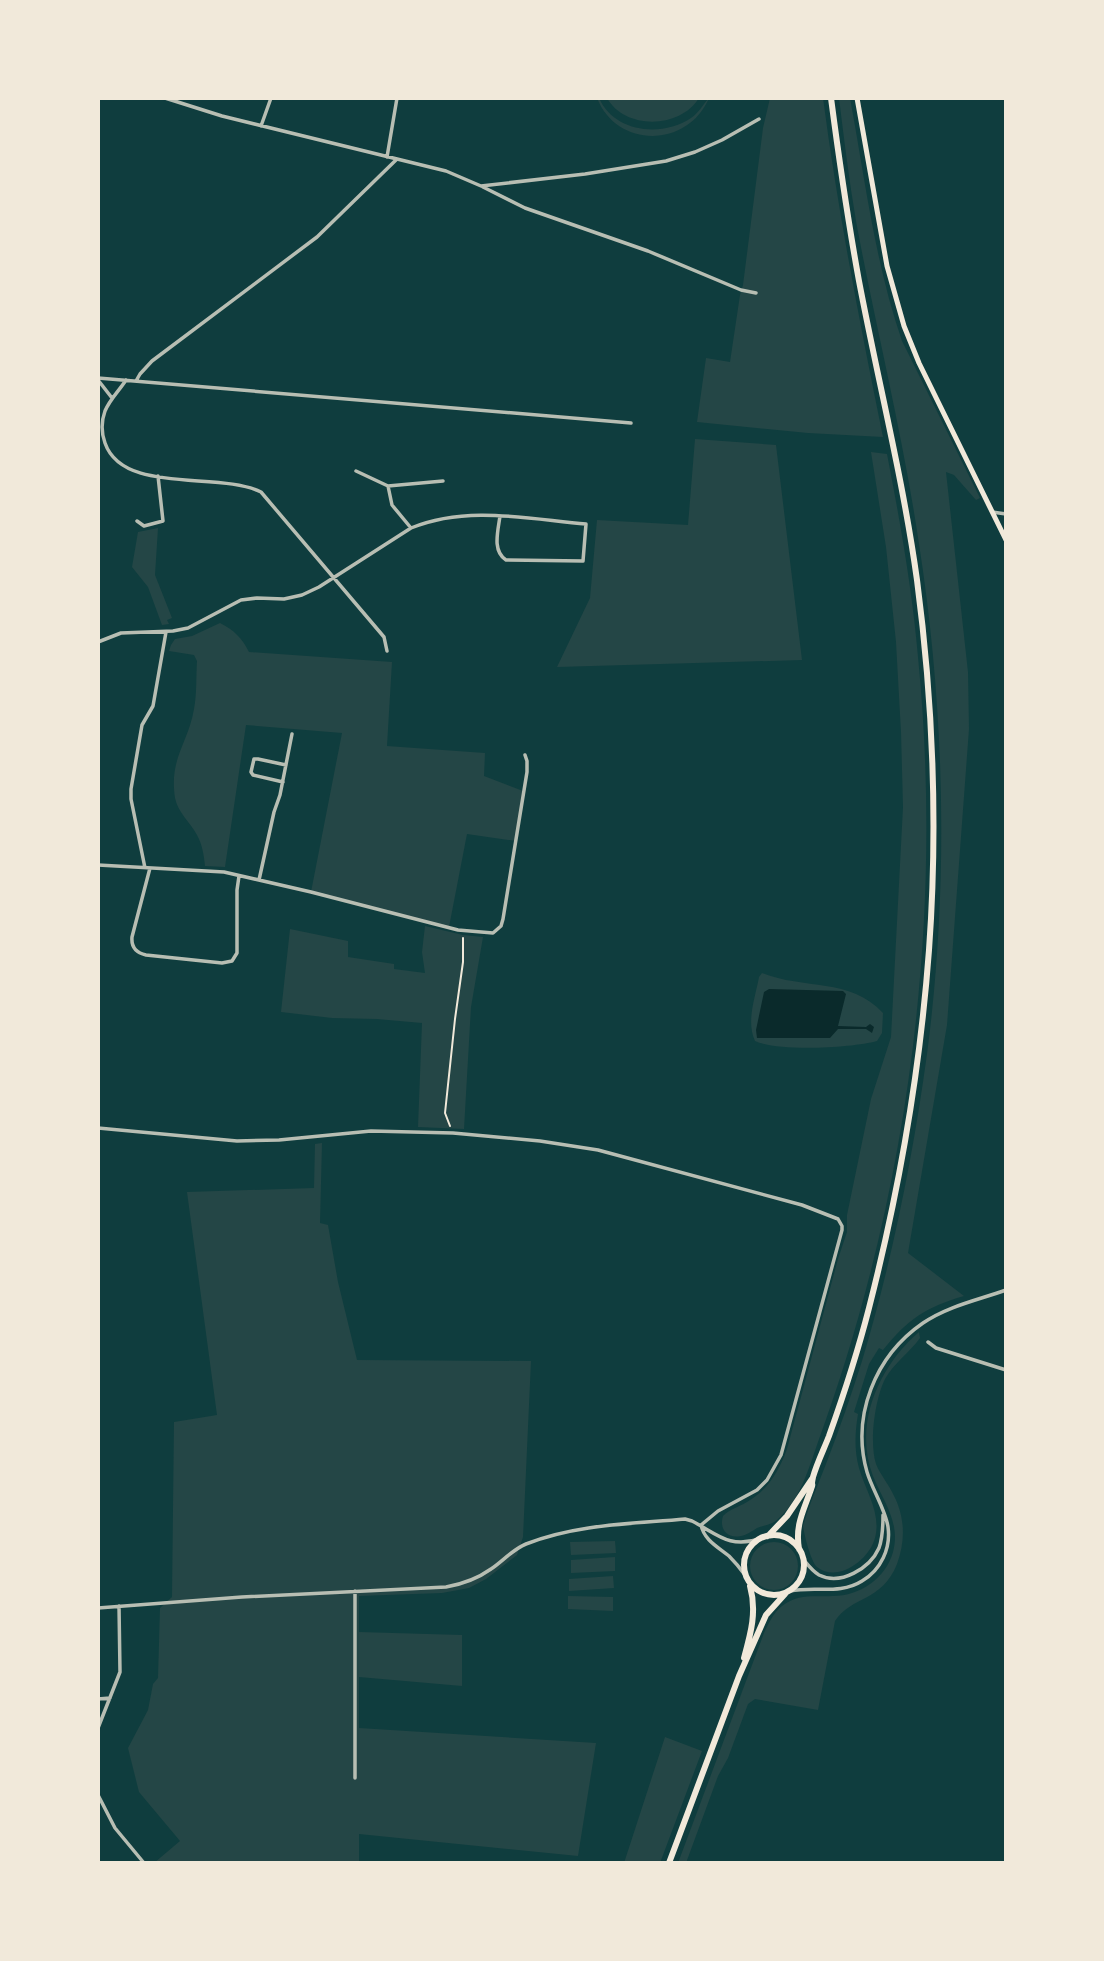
<svg xmlns="http://www.w3.org/2000/svg" width="1104" height="1961" viewBox="0 0 1104 1961" font-family="'Asap Condensed',sans-serif">
<style>
.green{fill:#244646}
.water{fill:#0a2a2b}
.lines{fill:none;stroke-linecap:round;stroke-linejoin:round}
.path{stroke:#f1e9da;stroke-width:2}
.minor{stroke:#b8beb3;stroke-width:3.5}
.secondary{stroke:#f1e9da;stroke-width:5}
.primary{stroke:#f1e9da;stroke-width:6}
</style>
<rect width="100%" height="100%" fill="#0f3d3e"/>
<!-- green -->
<path class="green" d="M597,98H599C614,132 661,138 691,118C699,113 703,104 709,98C688,148 617,149 597,98Z
M607,98H699C680,129 625,130 607,98Z
M770,98H823C838,212 860,324 883,437L808,433L697,422L706,358L730,362L740,295L743,285L763,128Z
M839,98H850C865,179 875,263 902,341L980,498L976,500L954,475L946,472L968,672L969,729L947,1025L908,1253L964,1296C926,1307 908,1319 883,1350L879,1348L869,1364L854,1412L858,1414C855,1432 854,1450 859,1468C866,1492 883,1516 874,1541C867,1561 837,1583 817,1567C811,1562 804,1534 803,1526C809,1505 818,1485 826,1464C839,1430 851,1396 862,1361C892,1261 913,1157 927,1054C949,887 945,710 919,544C903,435 876,329 856,221C849,180 844,139 839,98Z
M695,439L776,445L802,660L557,667L590,598L597,520L688,525Z
M871,452L887,454C900,521 912,588 918,657C944,920 909,1193 818,1442C809,1468 800,1500 778,1519C772,1525 764,1525 757,1528C752,1531 747,1535 741,1536C727,1539 719,1529 723,1516C730,1509 739,1507 747,1502C768,1490 779,1471 787,1449L838,1259L847,1232V1215L871,1099L891,1037L903,807L901,732L896,642L886,547Z
M158,528L155,575L172,618L167,620L169,624L162,625L148,587L132,567L138,532Z
M220,623C234,630 242,638 249,652L392,662L387,746L485,753L484,776L523,791L516,841L467,834L449,927L311,892L342,733L246,725L225,867L205,866C204,855 202,844 197,835C190,822 178,813 175,798C169,758 188,744 194,709C197,694 196,676 197,661L194,655L169,651L171,645L175,639L192,636Z
M425,926L463,935L483,937L471,1007L464,1129L418,1127L422,1023L377,1019L332,1018L281,1012L290,929L348,941V957L394,964V969L425,973L422,952Z
M762,973C804,990 850,977 883,1013L882,1033L877,1041C852,1048 778,1052 755,1041C746,1021 755,999 759,977Z
M322,1143L320,1223L328,1225L338,1282L357,1360L531,1361L523,1537L517,1555L486,1579L469,1588L442,1593L359,1596V1632L462,1635V1686L359,1677V1728L596,1743L578,1856L359,1834V1863H154L180,1841L139,1792L128,1748L148,1710L153,1684L158,1678L160,1608L172,1597L174,1422L217,1415L187,1192L314,1188L315,1144Z
M919,1332L920,1338C910,1352 894,1363 885,1379C875,1399 869,1442 876,1464C880,1474 887,1482 892,1492C905,1515 906,1540 897,1564C882,1602 851,1596 835,1621L818,1710L755,1699L748,1704L728,1758L718,1776L686,1863H678L764,1633C769,1623 773,1613 782,1606C799,1593 813,1597 833,1596C860,1596 886,1578 893,1552C901,1523 883,1501 873,1476C853,1424 879,1366 919,1332Z
M615,1541L616,1553L571,1555L570,1542Z
M750 1566a24 24 0 1 1 48 0a24 24 0 1 1-48 0Z
M615,1557V1571L571,1573V1560Z
M613,1576L614,1588L569,1591V1579Z
M568,1596L613,1597V1611L568,1609Z
M665,1737L702,1751L660,1863H624Z"/>
<!-- water -->
<path class="water" d="M769,989L843,991L846,994L838,1026L866,1027L870,1024L874,1027L872,1033L866,1029H838L830,1038H757L756,1030L764,992Z"/>
<g class="lines">
<!-- path -->
<path class="path" d="M450,1126L445,1113L455,1019L463,962V938"/>
<!-- minor -->
<path class="minor" d="M165,98L222,116L446,171L481,186L585,174L666,161L695,152L722,140L759,119
M261,126L271,98
M387,157L397,98
M483,187L525,208L648,251L741,290L756,293
M98,378L631,423
M98,380L112,398
M126,380C119,391 110,399 105,411C101,422 101,432 105,443C123,495 219,471 261,492L384,637L387,651
M136,381L140,374L152,361L317,237L397,159
M356,471L388,486L443,481
M388,486L392,505L411,528
M992,512L1006,514
M137,521L144,526L163,521L158,476
M98,642L121,633L173,631L188,628L241,600L257,598L284,599L302,595L319,587L411,528C467,505 528,519 586,524L583,561L506,560C492,551 498,531 500,516
M283,782L253,775L251,772L254,759H258L286,765
M98,865L224,872L311,892L458,930L493,933L501,926L503,919L527,772V761L525,755
M145,868L131,799V789L142,725L153,706L166,632
M150,868L132,937C131,948 137,953 146,955L222,963L232,961L237,953V890L239,876
M259,880L274,812L280,795L292,734
M98,1128L237,1141L279,1140L371,1131L453,1133L540,1141L598,1150L802,1205L838,1219L842,1226V1230L781,1455L767,1480L757,1490L718,1511L701,1525
M928,1342L936,1348L1006,1370
M701,1525C704,1540 718,1547 729,1556C735,1562 740,1568 745,1575
M803,1559C808,1565 812,1571 819,1575C841,1586 870,1568 879,1548C883,1537 883,1526 883,1515
M790,1591C815,1586 840,1595 862,1581C881,1570 891,1548 888,1527C886,1511 872,1489 867,1472C851,1416 875,1356 923,1323C948,1306 978,1300 1006,1290
M98,1608L242,1597L446,1587C463,1584 477,1579 491,1569C502,1562 513,1549 526,1544C577,1524 631,1524 685,1519L692,1521C719,1535 728,1548 760,1539
M98,1699L110,1698
M98,1728L120,1672L119,1606
M355,1778V1591
M98,1795L115,1828L144,1863"/>
<!-- secondary -->
<path class="secondary" d="M857,98L887,266L904,326L919,363L1006,540"/>
<!-- primary -->
<path class="primary" d="M744 1565a30 30 0 1 1 60 0a30 30 0 1 1-60 0Z
M768,1536L787,1516L812,1479
M799,1549C795,1526 803,1512 810,1492C815,1478 810,1491 813,1477C817,1463 824,1449 829,1436C844,1394 858,1351 869,1308C899,1191 920,1071 929,950C938,827 933,702 917,580C903,479 878,381 859,281C848,221 839,159 831,98
M744,1658C751,1633 757,1611 750,1586
M669,1863L739,1676L766,1615L785,1594"/>
</g>
<!-- border -->
<rect width="1104" height="1961" fill="none" stroke="#f1e9da" stroke-width="200"/>
</svg>
